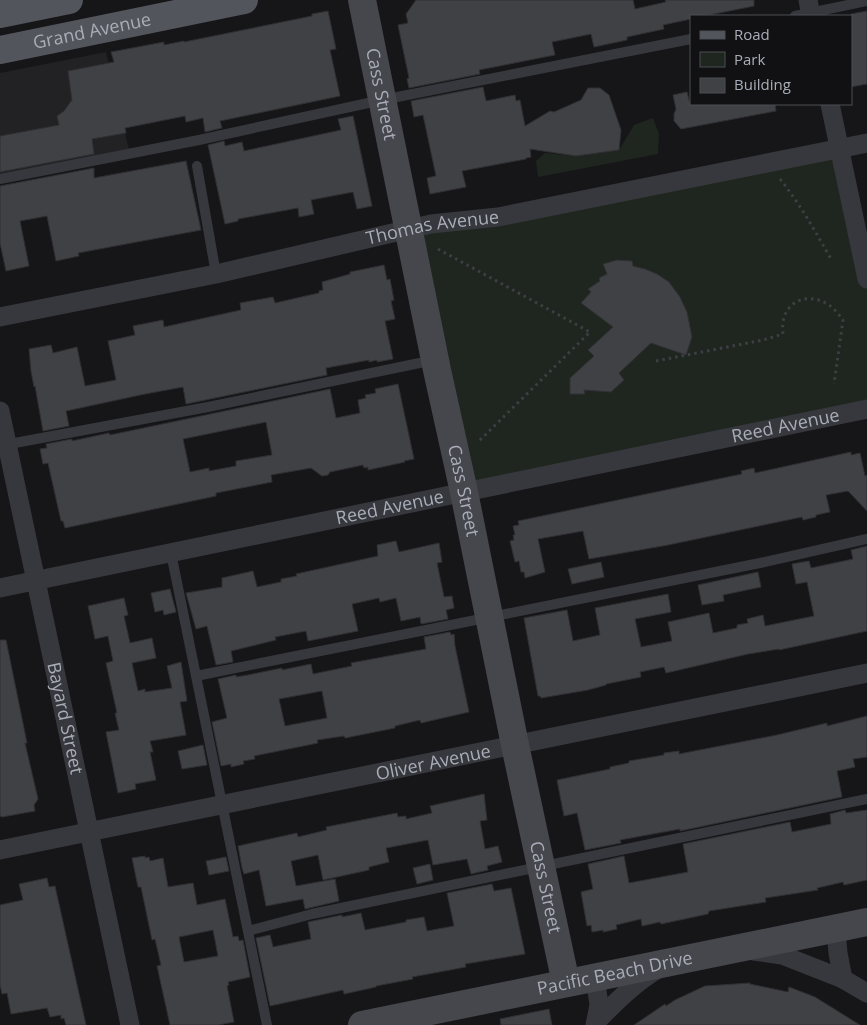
<svg xmlns="http://www.w3.org/2000/svg" width="867" height="1025" viewBox="0 0 867 1025" font-family="'Open Sans',sans-serif">
<style>
.built{fill:#222225}
.green{fill:#1e261f}
.building{fill:#404145;stroke:#303034;fill-rule:evenodd}
.lines{fill:none;stroke-linecap:round;stroke-linejoin:round}
.path{stroke:#3d3f44;stroke-width:3;stroke-dasharray:2.5 4;stroke-linecap:butt}
.lane{stroke:#37383d;stroke-width:10}
.street{stroke:#37383d;stroke-width:19}
.secondary{stroke:#45474d;stroke-width:28}
.primary{stroke:#53555c;stroke-width:28}
.labels{text-anchor:middle;stroke-width:5;stroke-linejoin:round;paint-order:stroke}
.street-label{font-size:18px;fill:#a8adb8;stroke:#111113}
</style>
<rect width="100%" height="100%" fill="#161618"/>
<!-- built -->
<path class="built" d="M106,52L129,150L0,176V73Z"/>
<!-- green -->
<path class="green" d="M653,118L659,134L658,154L538,177L536,161L545,153L576,156L619,150L634,125Z
M835,152L867,280V402L468,482L416,235Z"/>
<!-- building -->
<path class="building" d="M416,0H633L635,9L666,2L665,0H754V6L704,16H691V19L663,25L664,29L627,37V40L594,47L591,34L552,42L555,55L479,70L480,74L409,88L407,79L409,78L398,25L408,23L406,14Z
M328,11L336,49L330,50L340,96L220,121L222,128L205,132L203,118L186,122L185,116L125,128L126,133L92,139L94,154L0,172V136L59,125L57,116L64,111L72,100L68,71L114,62L111,52L164,42V45L184,41V42L312,16V14Z
M867,11V84L851,87V14Z
M483,87L486,101L515,95L516,101L520,100L525,126L550,111L554,112L581,100L588,88H600L609,95L621,130L619,150L576,156L530,149L531,157L526,158V159L462,171L466,187L430,194L427,178L436,176L423,115L414,117L411,101Z
M687,92L690,104H775L776,111L681,129L674,121V114L676,109L673,95Z
M353,116L372,206L357,209L353,192L311,200L314,214L299,217L298,208L238,219V221L225,224L208,145L224,141L225,146L242,142L244,151L341,130L338,119Z
M186,161L201,230L78,253L79,256L56,261L47,216L20,221L29,266L6,271L0,243V186L94,168V178Z
M617,260L632,261L633,266L645,269L657,274L669,282L680,297L687,312L692,337L686,355L651,343L619,373L624,380L611,392L584,390L585,394H570V378L594,356L588,350L613,327L581,303L591,292L588,289L600,281L599,278L607,274L603,264Z
M384,265L387,280L390,279L394,300L391,301L395,319L385,321L393,359L377,362V360L369,362V360L326,368L327,375L186,404L183,387L145,394L66,411L69,426L43,431L35,386L34,387L31,371L29,349L51,345L53,353L77,347L85,386L116,380L108,341L135,335L133,326L163,320L164,327L241,310L240,303L273,297L275,303L319,293V291L323,290L322,282L350,274V272Z
M398,384L414,459L404,461L405,462L368,470V467L364,468L363,465L330,472L328,475L322,476L311,468L271,475L272,482L216,493V496L65,528L63,521H61L48,463L43,464L40,449L47,448L46,444L72,439V441L109,433L110,435L330,389L336,418L360,413L358,400L366,398L365,395L376,393L375,389ZM266,422L272,455L236,461V466L209,471V468L190,472L183,439Z
M851,452V455L860,453L865,476L867,475V511L848,491L826,495L830,512L816,515V517L803,520L802,517L668,545L589,559L583,531L538,539L545,572L525,578L524,572H521L519,561L515,562L510,541L514,540L513,535H515L513,526L519,525L518,521L742,474L741,471L754,468L755,473Z
M396,541L399,552L439,543L442,562L437,563L444,597L452,596L454,608L446,610L448,619L421,624L420,617L401,621L396,598L380,602L379,598L352,604L358,631L308,641L306,631L275,637L276,640L231,651L233,662L216,665L207,626L196,629L186,593L222,587V578L253,571L257,587L281,582V579L297,576L296,574L378,556L377,545Z
M867,546V631L779,650V649L748,654L666,673L664,667L640,672L641,677L606,684V685L588,690L541,698L540,696H538L524,618L567,610L573,641L600,635L595,608L668,594L671,612L635,619L641,647L672,641L668,622L709,613L713,633L737,628V625L748,623L747,619L763,615L765,626L814,616L807,582L796,584L792,564L809,561L811,568L853,559L851,550Z
M601,562L604,577L572,584L568,569Z
M758,572L761,587L723,595L724,601L702,605L698,585Z
M170,589L176,612L164,615L163,610L155,612L151,593Z
M124,598L128,615L124,616L130,643L152,638L156,658L132,663L138,691L145,689V692L172,688L167,666L181,662L187,701L180,702L186,735L150,741L153,752H150L156,780L135,784L136,789L118,793L106,732L119,730L115,713H117L106,663L113,661L108,636L95,639L88,606Z
M450,632L451,635L454,634L455,646L469,712L421,723L420,720L395,726V728L345,738L344,736L317,740L318,743L254,756L255,759L243,761L244,764L231,767V764L221,766L212,722L227,718L218,679L236,675V677L248,675L282,668V670L311,664L313,674L352,666L351,663L426,649L424,637ZM322,691L327,718L285,726L279,699Z
M0,640H6L27,743H25L38,799L34,805L35,811L2,817L0,816Z
M867,716V757L853,759L855,767L837,771L842,797L680,831V829L620,840L621,843L585,850L577,813L564,816L557,780L610,769V767L629,763V761L664,755V753L679,751V754L777,735L827,723V726Z
M203,745L207,765L182,769L178,751Z
M484,794L487,820L480,821L485,849L498,846L502,862L487,866L488,870L471,874L467,859L433,865L428,840L386,848L389,862L369,867V870L323,880L318,855L291,861L296,886L335,879L339,901L305,909L303,899L266,906L259,870L244,874L242,868L238,846L297,833L298,837L327,830L326,827L397,813L398,817L406,816V819L432,813L430,806Z
M845,810L846,813L867,810V880L844,885L843,882L817,888L818,890L765,898L766,902L709,911L708,914L661,924L660,922L642,926L641,919L616,925L617,929L603,932V930L592,932L591,925L587,926L581,892L593,889L588,864L624,856L629,883L688,872L683,844L790,822L792,832L831,824L830,814Z
M145,856V858L149,857L150,861L163,858L168,887L193,883L197,905L225,899L233,937L238,936L239,941L243,940L250,977L228,982L229,985L227,986L234,1022L218,1025H170L157,966L161,965L155,939L152,940L141,887H138L132,858ZM213,930L218,956L184,962L179,937Z
M226,857L229,871L209,875L206,861Z
M430,864L433,880L417,884L413,868Z
M47,878L49,887L55,886L86,1025H66L64,1018L61,1019V1015L50,1017L47,1008L11,1014L7,993L2,994L0,985V905L23,900L19,884Z
M492,884L494,891L511,888L525,954L465,964L466,967L412,977L413,979L376,986V987L344,994L343,990L270,1006L256,938L270,935L273,947L311,939L308,922L342,915V917L361,913L365,930L406,922V920L424,917L427,931L454,926L447,893Z
M750,983V984L788,992L789,987L815,997L860,1025H634L665,1004L666,1006L675,1000L705,986Z
M549,1009L552,1025H501L500,1019Z"/>
<g class="lines">
<!-- path -->
<path class="path" d="M780,179C800,204 815,231 831,259
M438,249L590,332L478,442
M656,361L763,340L783,334C779,305 804,289 829,305C834,308 839,315 843,320L834,384"/>
<!-- lane -->
<path class="lane" d="M795,16L867,1
M197,166L216,274
M0,179L199,140L382,100L691,39
M4,445L208,407L434,360
M171,553L267,1025
M196,676L760,563L867,539
M248,931L312,914L867,799"/>
<!-- street -->
<g class="street">
<path d="M808,0L811,16"/>
<path d="M830,104L867,279"/>
<path id="s1" d="M0,317L216,274L431,224L498,217L867,143"/>
<path id="s2" d="M0,411L130,1025"/>
<path id="s3" d="M0,588L867,409"/>
<path id="s4" d="M0,850C289,793 578,733 867,673"/>
<path d="M836,930L838,953L843,979L867,993"/>
<path d="M754,951L782,955L843,979"/>
<path d="M596,1022C616,1002 635,982 660,968"/>
<path d="M595,1025L599,1005L595,977"/>
</g>
<!-- secondary -->
<g class="secondary">
<path id="s5" d="M362,0L437,370L464,492L515,745L566,983"/>
<path id="s6" d="M362,1025L867,922"/>
</g>
<!-- primary -->
<g class="primary">
<path d="M0,14L69,0"/>
<path id="s7" d="M0,50L244,0"/>
</g>
</g>
<g class="labels">
<!-- street labels -->
<g class="street-label">
<text dy="6" stroke="none"><textPath href="#s7" startOffset="94">Grand Avenue</textPath></text>
<text dy="6" stroke="none"><textPath href="#s5" startOffset="96">Cass Street</textPath></text>
<text dy="6" stroke="none"><textPath href="#s1" startOffset="442">Thomas Avenue</textPath></text>
<text dy="6" stroke="none"><textPath href="#s3" startOffset="802">Reed Avenue</textPath></text>
<text dy="6" stroke="none"><textPath href="#s5" startOffset="501">Cass Street</textPath></text>
<text dy="6" stroke="none"><textPath href="#s3" startOffset="398">Reed Avenue</textPath></text>
<text dy="6" stroke="none"><textPath href="#s2" startOffset="314">Bayard Street</textPath></text>
<text dy="6" stroke="none"><textPath href="#s4" startOffset="442">Oliver Avenue</textPath></text>
<text dy="6" stroke="none"><textPath href="#s5" startOffset="906">Cass Street</textPath></text>
<text dy="6" stroke="none"><textPath href="#s6" startOffset="258">Pacific Beach Drive</textPath></text>
</g>
</g>
<!-- legend -->
<rect x="690" y="15" width="162" height="90" fill="#111113" stroke="#4d4f55"/>
<rect x="700" y="31" width="25" height="8" fill="#53555c" stroke="#4d4f55"/>
<text x="734" y="40" font-size="15" fill="#a8adb8">Road</text>
<rect x="700" y="52" width="25" height="15" fill="#1e261f" stroke="#4d4f55"/>
<text x="734" y="65" font-size="15" fill="#a8adb8">Park</text>
<rect x="700" y="78" width="25" height="15" fill="#404145" stroke="#4d4f55"/>
<text x="734" y="90" font-size="15" fill="#a8adb8">Building</text>
</svg>
